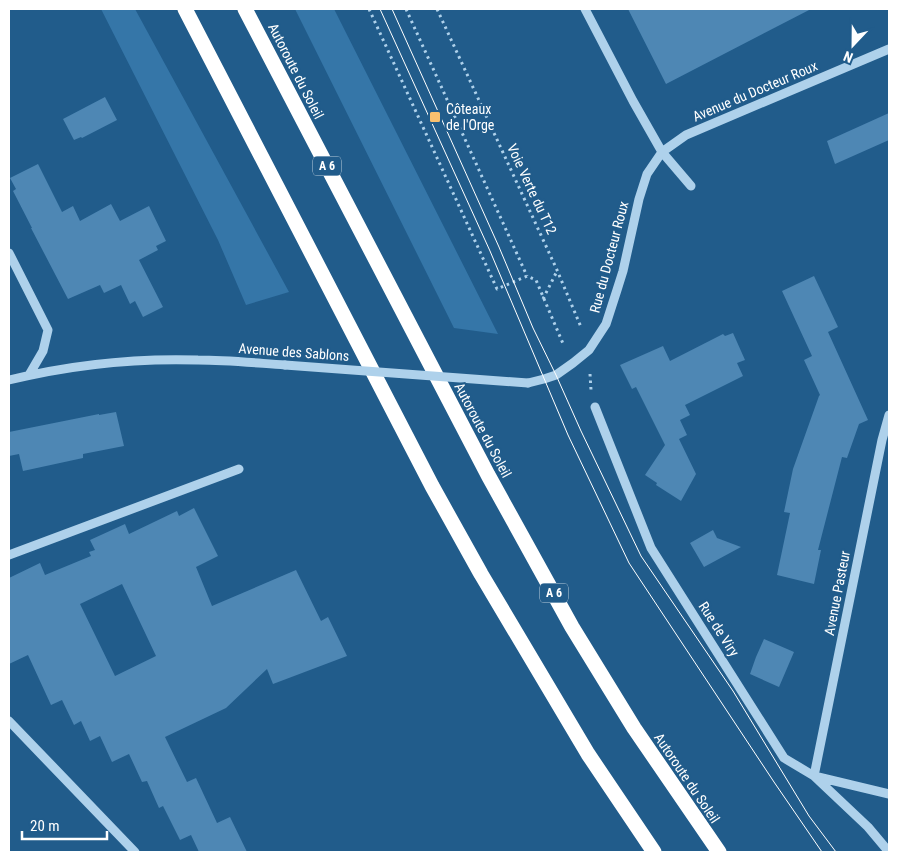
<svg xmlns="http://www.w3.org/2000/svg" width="898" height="861" viewBox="0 0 898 861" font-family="'Roboto Condensed',sans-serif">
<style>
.green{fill:#3576a8}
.building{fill:#4e87b4;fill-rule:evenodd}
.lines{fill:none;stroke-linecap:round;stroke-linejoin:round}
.path{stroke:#aed1eb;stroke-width:3;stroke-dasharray:2.5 4;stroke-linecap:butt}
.minor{stroke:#aed1eb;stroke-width:9}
.highway{stroke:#fff;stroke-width:15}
.tram{stroke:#fff;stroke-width:1}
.minor-bridge{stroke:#aed1eb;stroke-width:9}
.poi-dot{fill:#f8c06f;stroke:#215c8b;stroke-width:2}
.labels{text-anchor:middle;stroke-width:4.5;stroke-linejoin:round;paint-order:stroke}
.shield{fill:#215c8b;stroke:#bccedc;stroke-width:1}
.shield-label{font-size:12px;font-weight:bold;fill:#fff}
.street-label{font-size:14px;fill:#fff;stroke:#215c8b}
.poi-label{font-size:14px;fill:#fff;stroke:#215c8b;text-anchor:start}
</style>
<rect width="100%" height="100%" fill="#215c8b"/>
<!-- green -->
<path class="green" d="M101,9H135L289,292L246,305L218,240Z
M295,9H334L498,334L454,328Z"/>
<!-- building -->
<path class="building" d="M628,9H811L666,84Z
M105,97L117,120L82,138L81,137L74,140L63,119Z
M889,113V140L835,164L827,141Z
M38,164L62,212L73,206L80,221L111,204L120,221L149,206L166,241L156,246L158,250L139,260L163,307L143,317L135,301L130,304L121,285L104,293L100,285L68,299L31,228H32L13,191L16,189L10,178Z
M814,276L838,327L828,332L868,420L859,424L847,458L842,457L818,550H821L814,584L777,575L790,513L784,512L793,469L819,396L820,395L804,360L812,356L782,291Z
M733,333L745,360L737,363L743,376L685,405L690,415L680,420L687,435L679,439L696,474L681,501L656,485L657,483L645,475L665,445L636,387L632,389L620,365L663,346L670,361L723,334L725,336Z
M116,412L124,446L83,454V458L23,471L19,454L9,456V432L99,414V415Z
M194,508L218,556L196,567L212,606L296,570L321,621L328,617L347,656L273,684L267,669L226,708L165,737L187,782L196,778L217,823L230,817L247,852H199L191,835L180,840L163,806L159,808L147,781L142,782L129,754L112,762L100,736L90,741L81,721L74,725L62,700L51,705L28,655L9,664V578L40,563L45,575L91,556L89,552L95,550L90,540L125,524L129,534L177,511L179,516ZM122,584L156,656L115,676L80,604Z
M713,530L717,538L741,547L704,567L690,543Z
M764,639L794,652L779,687L750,674L756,657Z"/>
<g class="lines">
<!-- path -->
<path class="path" d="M369,9L497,289L527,276L536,280L564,346
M406,9L527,276
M437,9L557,270L581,327
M543,299L557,271
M590,374L591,390"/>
<!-- minor -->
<path class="minor" d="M585,9L633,101L662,152L691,186
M9,253L48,330L43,351L29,375
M9,380C70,365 134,358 198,360C227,360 256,363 285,365
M528,383L544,379L556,375L573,363L589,350L606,324L617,290L623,271L639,199L647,174L662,152L686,135L889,49
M595,407L651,548L784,758L814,776L889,794
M9,555L239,469
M9,721L135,852
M814,776L882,440L889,415
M814,776L868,827L889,852"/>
<!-- highway -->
<path class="highway" d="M185,9L432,486L481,574L588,754L654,852
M245,9L488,475L572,627L634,728L719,852"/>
<!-- tram -->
<path class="tram" d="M380,9L490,251L568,435L629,563L774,782L822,852
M392,9L499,247L533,328L556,375L581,431L641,556L733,691L809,816L836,852"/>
<!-- minor-bridge -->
<path class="minor-bridge" d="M285,365L528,383"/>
</g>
<!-- markers -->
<rect class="poi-dot" x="429" y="111" width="12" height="12" rx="2.5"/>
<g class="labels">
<!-- shield labels -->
<g class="shield">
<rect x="313" y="156.5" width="28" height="19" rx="4"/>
<rect x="540" y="583.5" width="28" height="19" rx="4"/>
</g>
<g class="shield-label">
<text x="327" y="170">A 6</text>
<text x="554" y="597">A 6</text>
</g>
<!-- street labels -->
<g class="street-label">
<text transform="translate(296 71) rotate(63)" y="5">Autoroute du Soleil</text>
<text transform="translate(755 91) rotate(-23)" y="5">Avenue du Docteur Roux</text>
<text transform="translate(532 189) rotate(65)" y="5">Voie Verte du T12</text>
<text transform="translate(609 257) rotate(-75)" y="5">Rue du Docteur Roux</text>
<text transform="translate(294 352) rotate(4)" y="5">Avenue des Sablons</text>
<text transform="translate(483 430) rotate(62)" y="5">Autoroute du Soleil</text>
<text transform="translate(837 593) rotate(-79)" y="5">Avenue Pasteur</text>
<text transform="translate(719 629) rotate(57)" y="5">Rue de Viry</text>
<text transform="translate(687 778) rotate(56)" y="5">Autoroute du Soleil</text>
</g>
<!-- poi labels -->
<g class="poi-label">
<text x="446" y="114">Côteaux<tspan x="446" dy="16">de l'Orge</tspan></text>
</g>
</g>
<!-- border -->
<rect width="898" height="861" fill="none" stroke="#ffffff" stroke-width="20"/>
<!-- north arrow -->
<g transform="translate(853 45) rotate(202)" stroke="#215c8b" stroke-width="4" paint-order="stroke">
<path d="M0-4L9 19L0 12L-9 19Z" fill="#ffffff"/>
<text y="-8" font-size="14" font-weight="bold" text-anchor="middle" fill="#ffffff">N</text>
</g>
<!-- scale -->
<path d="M22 831v8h85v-8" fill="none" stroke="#ffffff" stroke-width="2.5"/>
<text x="30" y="831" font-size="15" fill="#ffffff" stroke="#215c8b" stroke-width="4" paint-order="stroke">20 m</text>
</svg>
